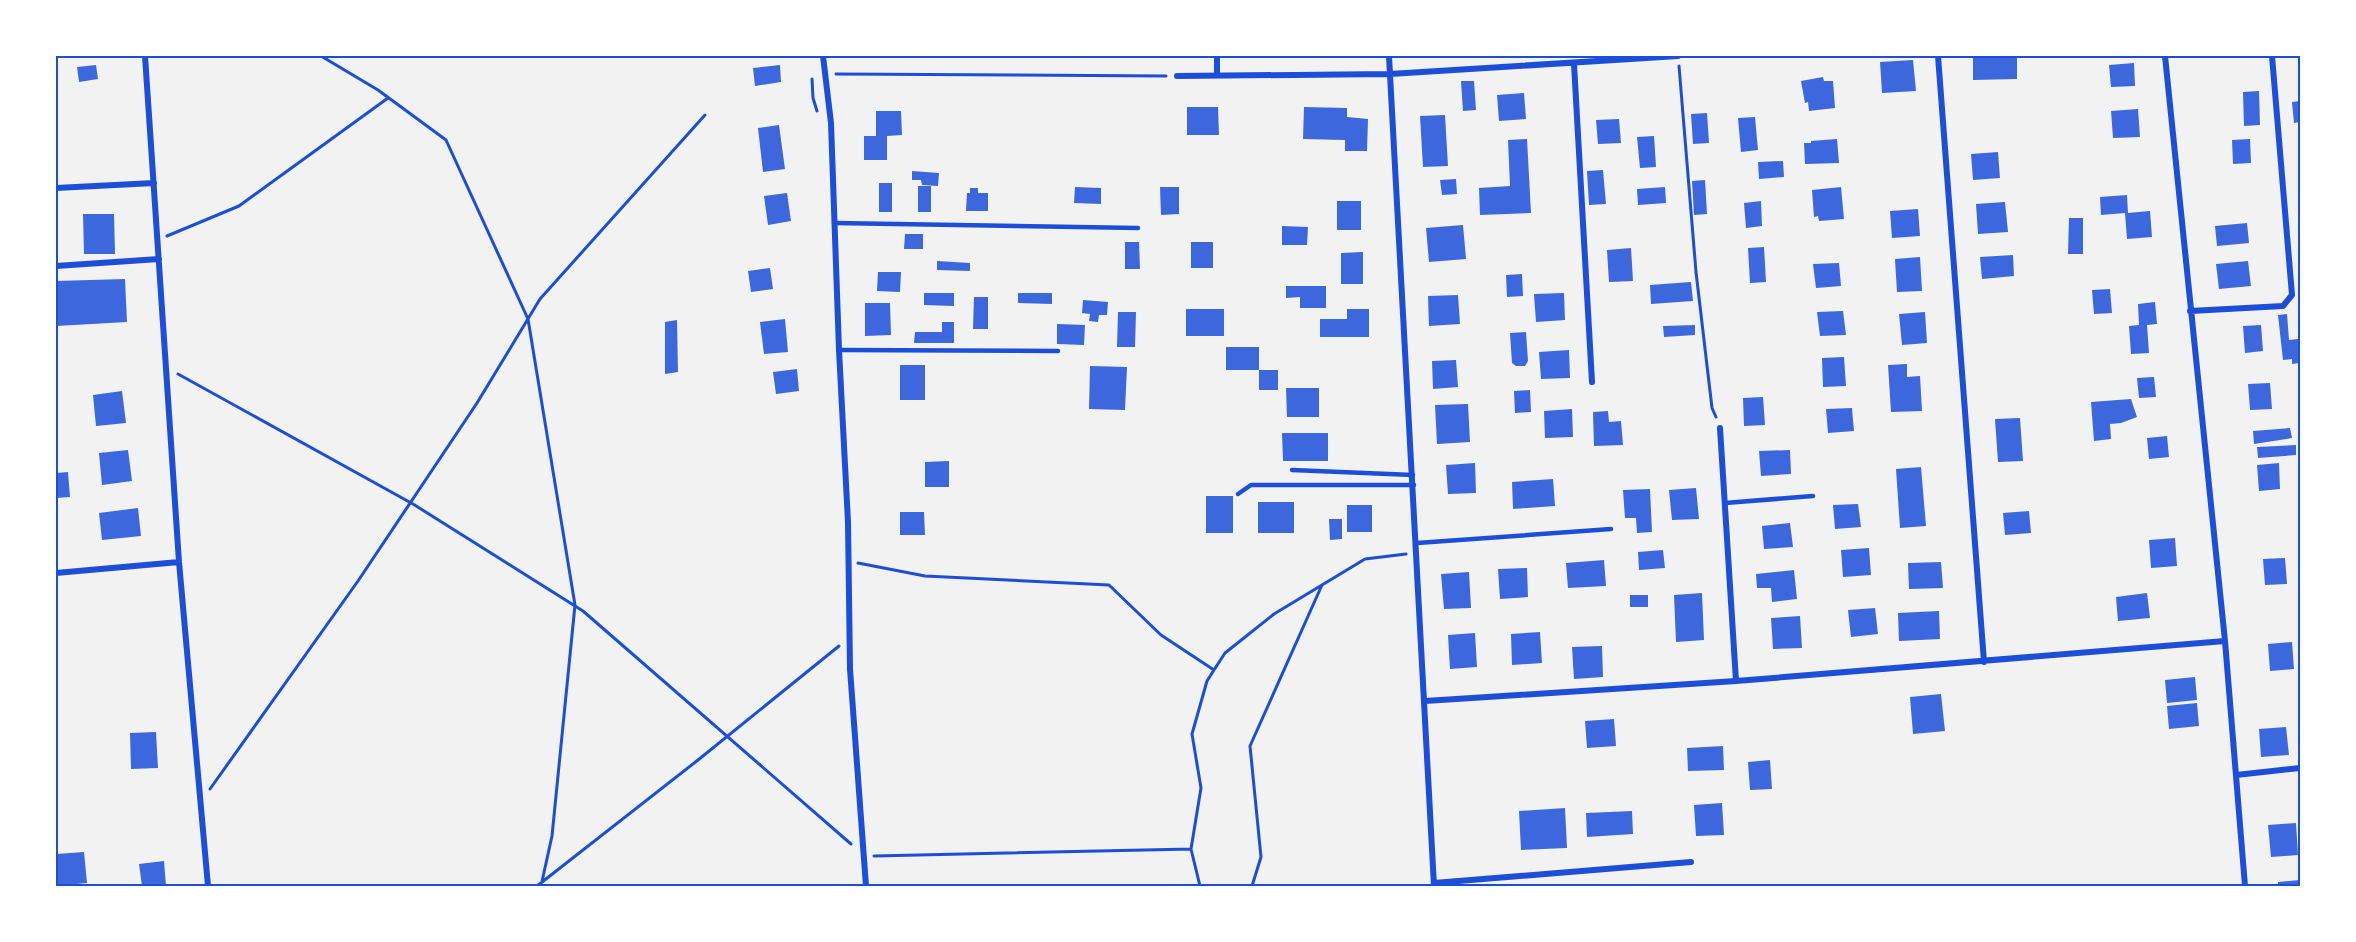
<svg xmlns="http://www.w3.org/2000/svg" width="2356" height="942" viewBox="0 0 2356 942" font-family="Helvetica,sans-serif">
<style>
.building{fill:#3d67dc}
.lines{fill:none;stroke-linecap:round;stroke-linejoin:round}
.path{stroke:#1d4ed8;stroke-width:3}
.service{stroke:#1d4ed8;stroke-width:4.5}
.minor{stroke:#1d4ed8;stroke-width:6}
.neatline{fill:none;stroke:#1d4ed8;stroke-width:2}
</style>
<rect width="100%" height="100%" fill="#f2f2f2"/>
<!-- building -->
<path class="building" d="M1973,56H2017V79L1973,80Z
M1913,60L1916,91L1882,93L1880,62Z
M2134,63L2135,86L2111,87L2109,65Z
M96,65L98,79L79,82L77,67Z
M780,65L781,82L755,86L753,68Z
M1823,77L1824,81H1833L1835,108L1809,111L1808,102L1805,103L1801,81Z
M1461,81H1474L1476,110L1463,111Z
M2259,91L2260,125L2244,126L2243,92Z
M1524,93L1526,119L1499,121L1497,95Z
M2300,101V122L2294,123L2292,102Z
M1187,107H1218L1219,135H1187Z
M1304,107L1347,108V117L1368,119L1367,151H1345V140L1303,139Z
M2138,109L2140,137L2113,138L2111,111Z
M876,111H901L902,135L887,136V160H864V136H876Z
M1707,113L1709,143L1693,144L1691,114Z
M1445,115L1448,166L1423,167L1420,116Z
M1755,117L1758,150L1741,152L1738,118Z
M1619,119L1621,143L1598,144L1596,120Z
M779,125L785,169L763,172L758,128Z
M1654,136L1656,167L1640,168L1637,137Z
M1527,139L1531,213L1480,215L1479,188L1510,186L1508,140Z
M1837,139L1839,163L1805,164L1804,143H1811V141Z
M2250,139L2251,163L2233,164L2232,140Z
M1998,152L2000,178L1973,180L1971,154Z
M1783,161L1784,177L1759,179L1758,162Z
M1603,170L1606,204L1589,205L1587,171Z
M912,171L939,173L938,186L922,185L921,180H912Z
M1456,179L1457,194L1442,195L1440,180Z
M1705,180L1707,214L1694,215L1692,181Z
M879,183H892V212H879Z
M918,186H931V212H918Z
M1075,187L1101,188V204L1074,203Z
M1160,187H1179V214L1161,215Z
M1665,187L1666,203L1638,205L1637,189Z
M1841,187L1844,219L1819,221L1818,216L1814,217L1812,190Z
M970,188H978V193H988V211H966L967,193H970Z
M787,193L791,221L768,225L764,196Z
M2127,195L2128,213L2150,211L2152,237L2127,239L2125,213L2101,215L2100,197Z
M1337,201H1361V230H1337Z
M1761,201L1762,226L1746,228L1744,203Z
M2005,202L2008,232L1978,234L1976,204Z
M1918,209L1920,236L1892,238L1890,211Z
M83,214H114L115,254H84Z
M2069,218H2083V254H2068Z
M2247,223L2249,243L2217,246L2215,226Z
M1463,225L1466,259L1429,262L1426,228Z
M1282,226L1308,227L1307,245H1282Z
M905,234H923V249H904Z
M1125,242H1139L1140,269H1125Z
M1191,242H1213V268H1191Z
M1764,247L1766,282L1750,283L1748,248Z
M1631,248L1633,281L1609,282L1607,250Z
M1363,252V284H1341V253Z
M2013,255L2014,276L1982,279L1980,257Z
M1920,257L1922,291L1897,292L1895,259Z
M937,261L970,263V271L937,270Z
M2248,261L2251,286L2219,289L2216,264Z
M1839,263L1841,286L1816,288L1813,264Z
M770,268L773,289L751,292L748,271Z
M878,272H901L900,292L877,291Z
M1522,274L1523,296L1507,297L1506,275Z
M125,279L127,322L56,326V281Z
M1691,282L1693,301L1651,304L1650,285Z
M1286,286H1326V308H1300V297L1286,298Z
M2110,289L2112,313L2094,314L2092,290Z
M924,293H954V306L924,305Z
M1018,293H1052V304L1018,303Z
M1564,293L1565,320L1536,322L1534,294Z
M1458,295L1460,324L1429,326L1428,296Z
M974,297H988V329H973Z
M1083,300L1108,302L1107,315H1099L1098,322L1089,321L1090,314L1082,313Z
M2155,302L2157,324L2147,325L2149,353L2131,354L2129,326L2139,325L2138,304Z
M865,303H890L891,335L865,336Z
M1186,309H1224V336H1186Z
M1347,309H1369V337H1320V319H1347Z
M1843,311L1846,335L1820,336L1817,312Z
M1118,312H1136L1135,347H1117Z
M1925,312L1927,343L1902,345L1899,314Z
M2287,314L2289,340L2298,339L2300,363L2292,364V359L2283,360L2278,315Z
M785,319L788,352L764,354L760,322Z
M677,320L678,372L665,374V322Z
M942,322H954V343H914L915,332H942Z
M1057,324L1085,325L1084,345L1057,344Z
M1695,325V335L1664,337L1663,326Z
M2261,325L2263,351L2245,353L2243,326Z
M1526,332L1528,361L1525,366H1516L1512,363L1510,333Z
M1226,347H1259V370H1226Z
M1569,350L1570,378L1541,379L1539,352Z
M1844,357L1846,386L1823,387L1822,358Z
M1456,360L1458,387L1433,389L1432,361Z
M1907,364V377L1920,376L1922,411L1891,412L1888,365Z
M900,365H925V400H900Z
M1090,366L1127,367L1125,410L1089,409Z
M797,369L799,391L776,394L773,372Z
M1259,370H1278V390H1259Z
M2154,377L2156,397L2139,398L2137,378Z
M2270,383L2272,409L2250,410L2248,384Z
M1286,388H1319V417H1287Z
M1530,390L1531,412L1515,413L1514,391Z
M122,391L126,423L96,426L93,395Z
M1763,397L1765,425L1744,426L1743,398Z
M2131,399L2137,417L2121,423L2110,424L2111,439L2094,441L2091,402Z
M1468,404L1470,442L1437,444L1435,405Z
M1852,408L1854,431L1828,433L1826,409Z
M1572,409L1573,437L1545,438L1544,411Z
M1608,411L1609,422L1621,421L1623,445L1594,446L1593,412Z
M2020,418L2023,461L1998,462L1995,419Z
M2290,428L2292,438L2254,444L2253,431Z
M1282,433H1328V461H1283Z
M2167,436L2169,457L2149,459L2147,438Z
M2296,445V455L2258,458L2257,447Z
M128,450L132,481L102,485L99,453Z
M1790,450L1791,474L1761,476L1759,451Z
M949,461V487H925V462Z
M1475,463L1476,493L1448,494L1446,465Z
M2279,463L2280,489L2259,491L2257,465Z
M1921,467L1926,526L1900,528L1896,469Z
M68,472L70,497L56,498V473Z
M1553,479L1555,506L1513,509L1512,482Z
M1696,488L1699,519L1672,520L1669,490Z
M1650,489L1652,532L1637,533L1636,518H1625L1623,490Z
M1206,496H1233V533H1206Z
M1258,502H1294V533H1258Z
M1858,504L1861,527L1835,529L1833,505Z
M1347,505H1372V532H1347Z
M138,508L141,536L102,540L99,513Z
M2029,511L2031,533L2005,535L2003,513Z
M900,512H924L925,535H900Z
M1329,519H1342V539L1330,540Z
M1790,523L1793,547L1764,549L1762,526Z
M2175,538L2177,566L2151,568L2149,540Z
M1869,548L1871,575L1843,577L1841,550Z
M1663,550L1665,568L1639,570L1638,552Z
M2285,558L2287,584L2265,585L2263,559Z
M1604,560L1606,586L1568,588L1566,563Z
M1941,562L1943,588L1909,589L1908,563Z
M1527,568L1528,597L1500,599L1498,569Z
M1794,570L1797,599L1772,602L1771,588H1757L1756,574Z
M1469,572L1471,608L1444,609L1441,574Z
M1702,593L1704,640L1676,642L1674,595Z
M2147,593L2150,618L2118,621L2116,597Z
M1630,595H1648V607H1630Z
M1875,608L1878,634L1851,637L1848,610Z
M1939,611L1940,639L1899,641L1898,613Z
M1800,616L1802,648L1773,649L1771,618Z
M1540,632L1542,663L1512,665L1511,634Z
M1475,633L1477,667L1450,669L1448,635Z
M2292,642L2294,669L2270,671L2268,644Z
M1602,646L1603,677L1574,679L1572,647Z
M2195,677L2197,700L2167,703L2165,680Z
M1941,694L1945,731L1913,734L1910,697Z
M2197,703L2199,726L2169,729L2167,706Z
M1614,719L1616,746L1587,748L1585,721Z
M2286,727L2289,755L2261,757L2259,729Z
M156,732L158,768L131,769L130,733Z
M1723,746L1724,770L1688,771L1687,748Z
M1770,760L1772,789L1750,790L1748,762Z
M1722,803L1724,835L1696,836L1694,805Z
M1565,808L1567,848L1521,850L1519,811Z
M1632,811L1633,834L1587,837L1586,813Z
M2296,823L2298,855L2271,857L2268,825Z
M84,852L87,883L56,886V854Z
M164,861L166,886H142L139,864Z
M2300,880V886H2278V882Z"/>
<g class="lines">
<!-- path -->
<path class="path" d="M321,56L378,90L446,140L528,319L575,605L552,836L541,886
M1679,66L1696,272L1712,408L1716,417
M836,74L1166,76
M812,79L813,98L817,111
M167,236L239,206L388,98
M178,374L413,504L583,611L851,844
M858,563L925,576L1109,585L1161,635L1214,670
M210,789L358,581L477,403L540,299L705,115
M874,856L1191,849
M537,886L698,760L839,646
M1200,886L1191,849L1201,788L1192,734L1207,681L1214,670L1225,653L1274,614L1365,559L1406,554
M1252,886L1261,857L1250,746L1322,585"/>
<!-- service -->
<path class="service" d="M834,223L1138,228
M839,350L1058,351
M1292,470L1413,475
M1238,494L1251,485H1414
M1725,503L1813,496
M1417,543L1611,529"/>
<!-- minor -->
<path class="minor" d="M145,56L179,562L208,886
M823,56L831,123L839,350L848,522L850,669L866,886
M1217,56V75
M1389,56L1434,886
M1938,56L1984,662
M2165,56L2225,641L2245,886
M1574,64L1592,382
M1177,76L1390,74L1678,56
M56,188L154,183
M56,266L159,259
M2190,311L2283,306L2292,295L2272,56
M1720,428L1736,681
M56,573L179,562
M1425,701L1736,681L2225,641
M2236,775L2300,768
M1434,883L1691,862"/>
</g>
<!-- border -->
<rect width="2356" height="942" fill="none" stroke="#ffffff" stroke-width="114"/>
<rect x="57" y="57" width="2242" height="828" class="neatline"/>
</svg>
